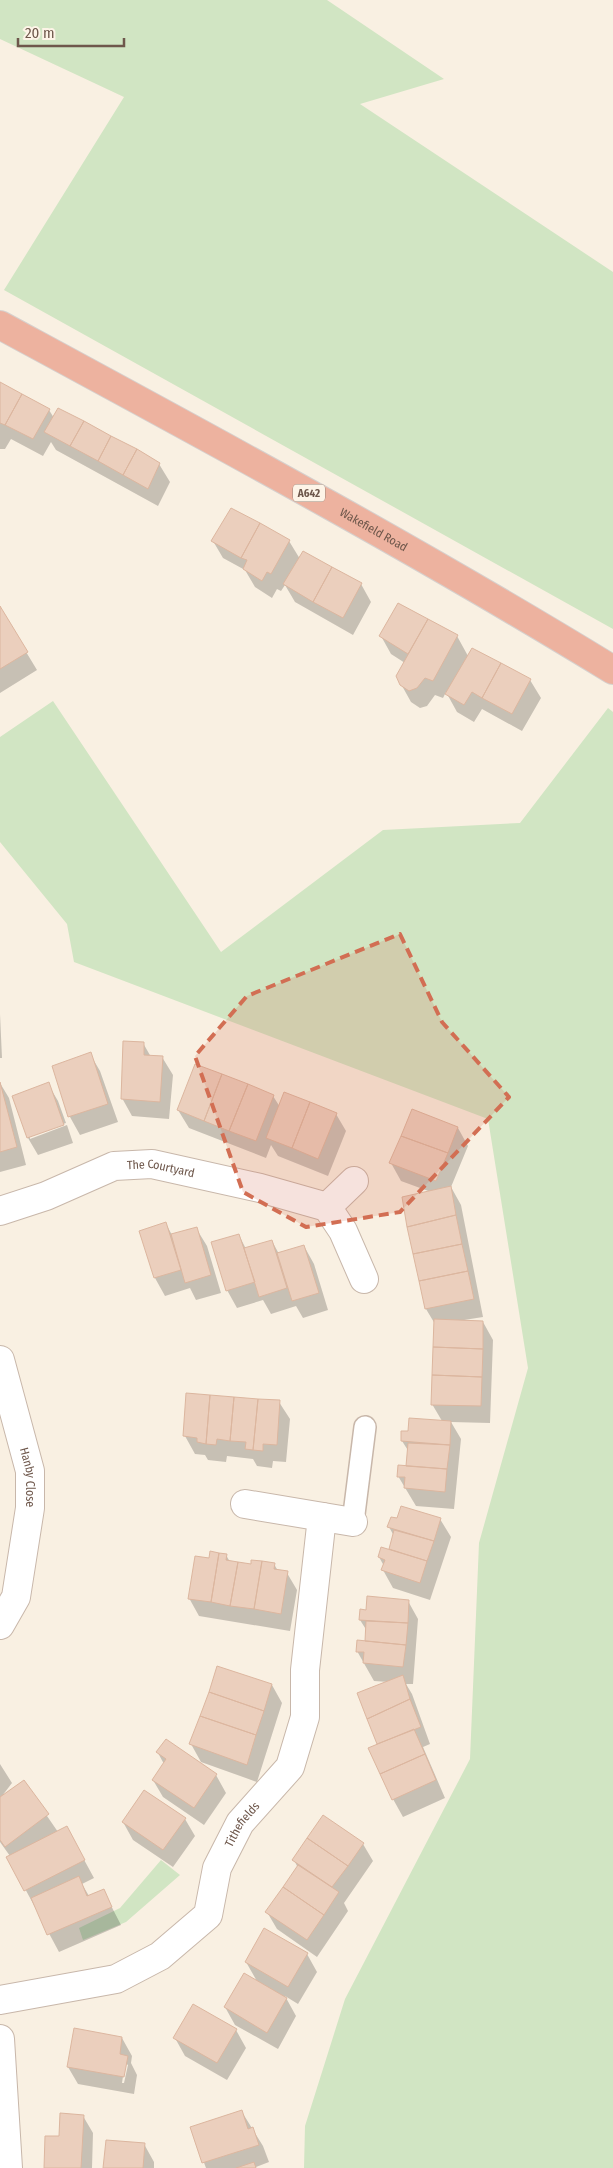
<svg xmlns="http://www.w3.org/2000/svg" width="613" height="2168" viewBox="0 0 613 2168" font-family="'Fira Sans Condensed',sans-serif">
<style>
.green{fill:#d1e5c3}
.shadow{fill:#0003;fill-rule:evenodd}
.building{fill:#ebcfbd;stroke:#dcb69f}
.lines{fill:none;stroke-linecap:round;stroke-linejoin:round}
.lane-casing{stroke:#c8b7aa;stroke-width:24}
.street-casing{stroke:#c8b7aa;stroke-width:30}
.highway-casing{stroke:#d6d0cd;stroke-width:30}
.lane{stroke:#fff;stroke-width:21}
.street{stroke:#fff;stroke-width:28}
.highway{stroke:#edb29f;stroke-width:28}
.marked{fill:#d26e53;fill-opacity:0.2;stroke:#d26e53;stroke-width:4;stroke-dasharray:10 6;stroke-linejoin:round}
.labels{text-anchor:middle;stroke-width:4;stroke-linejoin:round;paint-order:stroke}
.shield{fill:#fdf4e7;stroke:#99867a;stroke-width:1}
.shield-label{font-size:11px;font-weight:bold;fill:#6e574b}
.street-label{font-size:12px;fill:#6e574b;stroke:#fdf4e7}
</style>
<rect width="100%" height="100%" fill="#f9f0e2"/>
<!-- green -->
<path class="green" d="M0,0H327L444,79L360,104L613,272V629L4,290L124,97L0,39Z
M53,701L221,952L383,830L520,823L608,708L613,712V2168H304L305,2126L345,1999L470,1759L479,1543L528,1368L488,1119L74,962L67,924L0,842V737Z
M161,1860L180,1875L126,1922L83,1940L79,1928L120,1908Z"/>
<!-- shadow -->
<path class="shadow" d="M0,383L49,410L54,418L159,464L170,482L158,506L56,450L51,442L43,456L11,439L5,449H0Z
M213,541H289L300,559L361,584L371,602L353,635L295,602L285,585L281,591L277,589L272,598L255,587L245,570L223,558Z
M399,605L457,636L468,656L472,649L530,680L541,698L522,731L482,709L474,722L457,712L446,692L443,698L435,695L427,706L420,708L411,702L401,684L405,663L391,654L381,636Z
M0,609L37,670L0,693Z
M0,1014L2,1058H0Z
M143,1043L151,1057H162L173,1075L169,1119L132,1116L122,1098Z
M90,1054L100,1071L118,1122L80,1135L70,1117L54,1066Z
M0,1083L9,1098L26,1165L0,1172Z
M48,1084L58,1101L66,1123L30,1136V1139L67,1125L73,1143L38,1155L28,1138L14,1096Z
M273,1096L280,1107L336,1114L346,1131L328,1176L278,1156L271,1145L266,1158L189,1128L178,1110Z
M458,1128L468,1146L451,1187L461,1205L483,1317L464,1320L483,1322L493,1340L490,1423L451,1422L461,1439L454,1509L416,1506L398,1476L407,1467L409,1452L402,1441L410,1432L442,1421L432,1404L435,1324L426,1309L431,1192L401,1181L391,1163Z
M166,1224L172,1235L196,1228L207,1246L221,1293L196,1300L190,1288L165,1296L155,1278L140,1232Z
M239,1235L246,1249L272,1241L279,1254L304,1246L314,1264L328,1310L303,1318L296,1306L271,1314L263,1300L237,1308L227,1290Z
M279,1402L290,1419L286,1462L273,1461L272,1468L257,1466L253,1459L227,1456L226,1462L208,1460L205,1455L195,1454L185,1436Z
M440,1519L451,1537L430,1600L393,1588L383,1570L384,1566L379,1557L390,1551L394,1536L389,1527Z
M226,1555L230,1562L252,1566L274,1564L278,1571L287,1573L297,1590L290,1631L199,1616L189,1598L210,1559Z
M408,1601L418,1619L413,1684H406L412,1694L430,1744L423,1747L445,1798L403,1817L393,1799L378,1745L358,1694L389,1682L374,1681L357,1651L366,1642L367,1631L360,1620L367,1611Z
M272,1685L282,1703L257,1782L201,1762L191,1744Z
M158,1753L216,1775L226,1793L204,1825L163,1797L153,1780L164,1764Z
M0,1764L12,1783L2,1796L23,1781L58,1832L76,1845L94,1878L82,1884L89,1896L103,1890L121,1925L59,1952L8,1857L10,1856L0,1842Z
M185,1819L195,1836L173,1867L133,1840L123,1822Z
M363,1844L373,1861L344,1903L348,1911L317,1957L277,1929L267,1912L298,1868L294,1860Z
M307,1954L317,1972L298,2004L285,1996L296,2016L278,2049L235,2025L225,2007L258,1983L246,1962Z
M236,2030L246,2048L227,2080L185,2056L175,2038Z
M122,2038L132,2056L131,2063L137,2075L134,2094L78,2084L68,2067ZM125,2063L128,2065L124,2083H122Z
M242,2112L263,2146L269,2162L256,2167V2168H206L191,2128Z
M83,2116L93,2133L92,2168H45L61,2138Z
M144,2144L154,2162V2168H105Z"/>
<!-- building -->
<path class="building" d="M0,382L22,394L5,425L0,423Z
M22,394L50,409L33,439L5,425Z
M58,408L84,421L70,446L44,432Z
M84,421L111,436L98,461L70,446Z
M111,436L137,449L123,475L98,461Z
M137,449L160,463L148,489L123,475Z
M231,508L260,523L241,558L211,541Z
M260,523L290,540L271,574L267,572L262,581L243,569L247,560L241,558Z
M303,551L332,567L313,602L283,584Z
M332,567L362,583L343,618L313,602Z
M398,603L428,619L408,654L379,636Z
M0,606L28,652L0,669Z
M428,619L458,635L433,681L425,678L417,688L409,691L400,685L396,676Z
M472,648L501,663L482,698L472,692L464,705L445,694Z
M501,663L531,679L512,714L482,698Z
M123,1041L144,1042V1055L163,1056L160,1102L121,1099Z
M91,1052L108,1104L68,1117L52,1066Z
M195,1064L222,1074L204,1121L177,1110Z
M222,1074L248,1084L229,1131L204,1121Z
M0,1082L17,1147L0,1152Z
M49,1082L64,1125L27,1138L12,1096Z
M248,1084L274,1095L256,1141L229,1131Z
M284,1092L310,1102L292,1148L266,1138Z
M310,1102L337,1113L318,1159L292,1148Z
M412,1109L458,1127L448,1153L401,1136Z
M401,1136L448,1153L436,1181L389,1163Z
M451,1186L456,1215L407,1227L402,1197Z
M456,1215L462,1244L413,1254L407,1227Z
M166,1222L181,1270L154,1278L139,1231Z
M197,1227L211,1275L185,1283L171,1234Z
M239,1234L255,1282L226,1291L211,1242Z
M272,1240L287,1288L259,1297L244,1248Z
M462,1244L468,1271L419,1281L413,1254Z
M304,1245L319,1293L292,1301L277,1253Z
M468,1271L474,1299L425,1309L419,1281Z
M434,1319L483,1321V1349L433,1347Z
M433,1347L483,1349L482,1377L432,1375Z
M432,1375L482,1377L481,1406L431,1405Z
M186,1393L210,1395L206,1444L197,1442V1438L183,1436Z
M210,1395L234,1397L230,1441L217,1439L216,1445L206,1444Z
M234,1397L258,1399L253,1450L245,1449L246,1442L230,1441Z
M258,1399L280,1400L277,1445L263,1444V1451L253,1450Z
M409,1418L451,1421L450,1445L401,1441V1431H408Z
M408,1443L450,1445L447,1469L406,1466Z
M398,1465L447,1469L445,1492L404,1488L405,1477H397Z
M401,1506L441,1518L434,1541L387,1527L391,1517L397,1518Z
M394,1530L434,1541L427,1561L389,1549Z
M381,1547L427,1561L420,1583L381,1570L385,1560L378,1557Z
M210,1551L219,1553L211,1602L188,1599L195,1556L209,1558Z
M219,1553L227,1554L226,1560L238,1562L230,1606L211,1602Z
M251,1560L262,1561L254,1609L230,1606L238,1562L251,1564Z
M262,1561L275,1563L274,1569L288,1571L281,1614L254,1609Z
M367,1596L409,1600L408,1623L359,1620L360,1609L366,1610Z
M366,1621L408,1623L406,1645L365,1641Z
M357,1640L406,1645L403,1667L363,1663L364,1652H356Z
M217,1666L272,1684L264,1711L209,1692Z
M403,1675L410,1699L367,1719L357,1693Z
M209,1692L264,1711L256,1735L200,1716Z
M410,1699L421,1727L377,1744L367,1719Z
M200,1716L256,1735L247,1765L189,1744Z
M414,1729L425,1754L380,1774L368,1748Z
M166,1739L217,1774L194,1808L152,1780L166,1759L156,1752Z
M425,1754L436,1780L392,1800L380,1774Z
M24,1780L49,1814L5,1847L0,1840V1797Z
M144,1790L186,1818L163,1850L122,1822Z
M323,1815L364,1843L348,1866L307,1838Z
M67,1826L85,1860L24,1891L6,1857Z
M307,1838L348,1866L332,1887L292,1860Z
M298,1865L339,1892L324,1915L283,1887Z
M79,1876L87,1896L104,1889L112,1907L47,1935L31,1898Z
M283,1887L324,1915L307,1940L265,1912Z
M264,1928L308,1953L288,1987L245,1962Z
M244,1973L287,1998L267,2033L224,2007Z
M193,2004L237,2029L217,2063L173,2038Z
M74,2028L122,2037L120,2054L128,2056L124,2077L67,2067Z
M242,2110L248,2129L253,2127L259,2145L202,2163L190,2127Z
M60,2113L84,2115L81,2168H44L45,2136H59Z
M106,2140L145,2143L143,2168H103Z
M254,2162L256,2168H236Z"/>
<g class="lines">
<!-- lane casing -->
<g class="lane-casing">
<path id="lane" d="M353,1522L365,1427"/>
</g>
<!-- street casing -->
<g class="street-casing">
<g id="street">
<path d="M327,1207L354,1181"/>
<path id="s1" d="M0,1211L46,1196L114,1166L152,1164L260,1188L327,1207L343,1231L364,1279"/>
<path id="s2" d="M0,1360L30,1471V1508L16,1597L0,1625"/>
<path d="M245,1504L353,1522"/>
<path id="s3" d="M0,2000L116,1979L160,1956L208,1915L217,1868L240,1823L290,1767L305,1717V1670L322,1517"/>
<path d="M0,2039L8,2168"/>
</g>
</g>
<!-- highway casing -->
<g class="highway-casing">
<g id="highway">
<path id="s4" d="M0,325C207,437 412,547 613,670"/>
</g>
</g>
<!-- lane -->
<use href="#lane" class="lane"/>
<!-- street -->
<use href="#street" class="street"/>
<!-- highway -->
<use href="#highway" class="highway"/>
</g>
<!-- marked area -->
<path class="marked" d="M400,934L442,1022L509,1097L400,1212L306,1227L243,1192L195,1056L247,996Z"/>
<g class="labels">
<!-- shield labels -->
<rect class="shield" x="293" y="484.5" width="32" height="17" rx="4"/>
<g class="shield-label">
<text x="309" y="497">A642</text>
</g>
<!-- street labels -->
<g class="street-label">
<text dy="4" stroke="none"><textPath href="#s4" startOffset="426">Wakefield Road</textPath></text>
<text dy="4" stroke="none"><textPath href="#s1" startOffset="170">The Courtyard</textPath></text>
<text dy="4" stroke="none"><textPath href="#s2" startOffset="121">Hanby Close</textPath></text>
<text dy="4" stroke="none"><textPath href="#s3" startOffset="329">Tithefields</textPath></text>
</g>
</g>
<!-- scale -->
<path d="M18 38v8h106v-8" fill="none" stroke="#6e574b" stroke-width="2.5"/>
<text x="25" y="38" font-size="15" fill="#6e574b" stroke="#fdf4e7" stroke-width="4" paint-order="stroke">20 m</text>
</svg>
